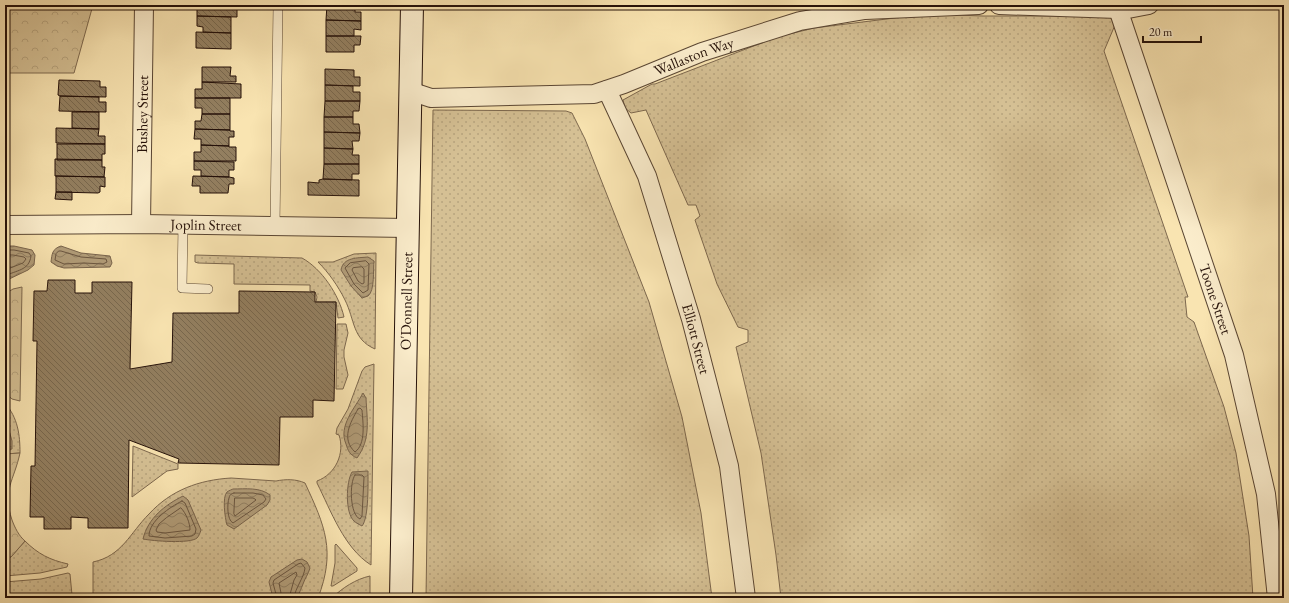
<svg xmlns="http://www.w3.org/2000/svg" width="1289" height="603" viewBox="0 0 1289 603" font-family="'EB Garamond',serif">
<style>
.grass{fill:url(#grass-dots);stroke:#7d684e}
.park{fill:url(#park-crowns);stroke:#7d684e}
.pitch{fill:#d5c094;stroke:#7d684e}
.water{fill:url(#water-waves);stroke:#79644c}
.lines{fill:none;stroke-linecap:round;stroke-linejoin:round}
.shore{stroke:#6b5640;stroke-width:1}
.building{fill:url(#building-back-hatch);stroke:#251109}
.lane-casing{stroke:#5a4633;stroke-width:10}
.street-casing{stroke:#5a4633;stroke-width:20}
.secondary-casing{stroke:#251109;stroke-width:24}
.lane{stroke:#fbedcc;stroke-width:9}
.street{stroke:#fbedcc;stroke-width:18}
.secondary{stroke:#fbedcc;stroke-width:22}
.labels{text-anchor:middle;stroke-width:3;stroke-linejoin:round;paint-order:stroke}
.street-label{font-size:15px;fill:#251109;stroke:#fbedcc}
</style>
<defs>
<pattern id="grass-dots" width="8" height="8" patternUnits="userSpaceOnUse"><rect width="8" height="8" fill="#d5c094"/><path d="M2 2h.1M6 6h.1" fill="none" stroke="#b7a47e" stroke-width="1.8" stroke-linecap="round"/></pattern>
<pattern id="park-crowns" width="20" height="18" patternUnits="userSpaceOnUse"><rect width="20" height="18" fill="#d5c094"/><path d="M2 6a3 3 0 1 1 6 0M12 15a3 3 0 1 1 6 0" fill="none" stroke="#b7a47e"/></pattern>
<pattern id="water-waves" width="16" height="10" patternUnits="userSpaceOnUse"><rect width="16" height="10" fill="#b19c78"/><path d="M0 5q4-4 8 0t8 0" fill="none" stroke="#907e61"/></pattern>
<pattern id="building-back-hatch" width="6" height="6" patternUnits="userSpaceOnUse"><rect width="6" height="6" fill="#937f60"/><path d="M-1 5l2 2M0 0l6 6M5-1l2 2" fill="none" stroke="#78674d"/></pattern>
</defs>
<rect width="100%" height="100%" fill="#f9e4b1"/>
<filter id="stains"><feTurbulence type="fractalNoise" baseFrequency=".005" numOctaves="4"/><feColorMatrix values="0 0 0 0 .2 0 0 0 0 .09 0 0 0 0 .02 0 0 0 .5 -.17"/></filter>
<radialGradient id="worn" r=".72"><stop offset=".6" stop-color="#630" stop-opacity="0"/><stop offset="1" stop-color="#630" stop-opacity=".3"/></radialGradient>
<!-- grass -->
<path class="grass" d="M927,14L983,16H1108L1114,20L1115,25L1104,51L1188,297H1185L1187,317L1194,322L1224,407L1236,453L1249,536L1253,598H781L776,555L761,453L736,347L748,342V330L738,327L717,284L695,220L700,216L696,205H688L646,110L631,113L625,108L623,100L652,84H655L777,37L814,28Z
M433,110L566,111L572,113L585,139L649,302L682,417L701,513L712,598H426Z
M376,253L375,349C352,339 355,320 345,300C338,286 329,273 318,262H333L354,254Z
M195,255L302,258C322,269 339,295 344,317L338,318L336,302H316L317,297L315,292L310,291V285L234,284V264L198,263L195,262Z
M337,324H346L348,333L344,350V357L348,375L343,389H336Z
M374,364L371,565C344,548 331,511 317,483V481C336,474 345,453 339,435L336,434L337,428L348,409L362,371L365,367Z
M5,403C18,418 20,435 20,453L5,454Z
M133,446L178,464V469L167,471L132,497Z
M231,478L276,481C286,479 296,479 305,483C325,526 336,551 318,598H233L220,596L93,595V562C122,556 130,533 149,514C171,490 199,480 231,478Z
M25,541C38,554 50,560 68,564L67,567L40,573L5,576V557H11Z
M336,544L357,568V571L333,586H331L335,563V545Z
M68,573L70,574L72,595L5,594V582L41,579Z
M370,576V598H332C342,588 356,579 370,576Z"/>
<!-- park -->
<path class="park" d="M5,5H93L74,73H5Z
M22,287L20,401L12,399L5,393V294L13,289Z
M20,453C14,481 2,490 12,520C15,528 19,536 25,541L11,557H5V454Z"/>
<!-- pitch -->
<path class="pitch" d="M5,594L220,596L233,598H5Z"/>
<!-- water -->
<path class="water" d="M5,246H14L32,250L35,255L34,265L28,270L5,281Z
M61,246L81,253L110,256L112,263L110,267L64,268L57,266L51,262C52,254 52,249 61,246Z
M368,257L374,261C373,269 375,291 368,296C366,297 364,297 362,298L351,286L341,270C343,257 358,258 368,257Z
M363,393L366,398C367,420 371,439 357,458C350,455 348,451 346,444C338,426 355,408 363,393Z
M5,416L12,441V449L5,450Z
M368,471C368,482 369,518 362,526C360,525 356,523 354,521C345,513 346,482 352,472Z
M233,489C245,489 260,487 270,495V500L267,505L234,529L227,525C225,518 222,497 227,492C228,491 233,489 233,489Z
M183,496L188,500L201,530C200,533 199,536 197,538C190,544 153,541 143,539C148,518 165,505 183,496Z
M302,559L307,562L310,568C308,575 305,578 303,584C301,589 300,592 297,597L273,598L269,582L271,577L297,560Z"/>
<g class="lines">
<!-- shore -->
<path class="shore" d="M5,250H14L29,253L31,256C29,271 16,270 5,276
M59,251H61L81,257L106,259L107,262L103,264L84,263L64,264L55,260L56,254Z
M5,255H13L24,257L26,259L23,263L5,270
M366,261L369,264L368,290L363,293L354,284L345,268L350,263Z
M362,267L364,269V283L362,284L358,281L352,270L353,268Z
M358,409L360,408L362,410C363,423 366,444 355,452C341,439 350,423 358,409Z
M355,475H362L364,477L362,516L360,519C350,515 349,483 355,475Z
M234,493H253L263,495L266,499L264,502L233,523C227,520 227,504 229,498C230,494 231,494 234,493Z
M235,498H253L255,499L256,500L235,516L234,514Z
M182,501L185,503L196,529L195,534L192,536L165,538L149,536C149,521 170,507 182,501Z
M181,508C186,513 190,523 190,530L165,533L157,532L156,530L159,524L166,518Z
M277,598L273,583L274,580L298,564L301,563L305,568C304,578 295,588 294,598
M282,598L279,583L296,572L297,575L294,580L289,598"/>
</g>
<!-- building -->
<path class="building" d="M204,5H237V17L197,16V8H204Z
M327,5H355V12H361V21L326,20Z
M197,16L231,17V33L203,32V27L197,26Z
M326,20L361,21V30L354,29V36H326Z
M196,32L231,33V49L196,48Z
M326,36H361L360,45H354V52H326Z
M202,67H231L230,76H236V82H202Z
M325,69L354,70V77H360V86L325,85Z
M59,80L100,81V87H106V97L60,96L58,95Z
M202,82L241,84V98H195V89H202Z
M325,85L353,86V92H360V101H325Z
M60,96L99,97V102H106V112L59,111Z
M195,98H230V114H202V108H195Z
M325,101H360L359,111H353V117H324Z
M72,112H99V129L72,128Z
M202,114H230V130L195,129V121H201Z
M324,117H353V124H359L360,133L324,132Z
M56,128L99,129L98,136H105V144L56,143Z
M195,129L230,130V131H234V137H229V146L201,145V139H194Z
M324,132L360,133L359,141H352L353,149L324,148Z
M57,144H105V154H102V160H57Z
M201,145L229,146V147H236V161H194V152H201Z
M324,148L353,149L352,155H359V164H324Z
M55,159L102,160V167H105L104,177L55,176Z
M194,161L234,162V170H229V177L201,176V170H194Z
M324,164H359V174H352V180L323,179Z
M56,176L105,177V187L100,186V192L98,193L56,192Z
M193,176L229,177L234,178V184H229L228,193H200V186H192Z
M5,179H7L6,197H5Z
M323,179L359,180V196L308,195V182L319,183V180Z
M56,192H72V200L55,199Z
M48,280H75V293H92V282H132L130,369L172,362L173,313H239V291L315,292V302H336L334,401L313,400V417H280L279,465L178,463L179,459L129,440L128,528H88V518L71,517V529H44V517H30L31,466H35L37,341H33L34,291H47Z"/>
<g class="lines">
<!-- lane casing -->
<g class="lane-casing">
<path id="lane" d="M183,224L182,288L208,289
M275,226L278,5"/>
</g>
<!-- street casing -->
<g class="street-casing">
<g id="street">
<path d="M999,5L1118,9H1128L1149,5"/>
<path id="s1" d="M1118,9L1234,355L1266,494L1277,598"/>
<path id="s2" d="M607,90L647,176L691,319L729,466L746,598"/>
<path id="s3" d="M410,91L431,98L594,94L624,84L702,52L800,21L865,10L979,5"/>
<path id="s4" d="M141,224L144,5"/>
<path id="s5" d="M5,225L141,224L408,228"/>
</g>
</g>
<!-- secondary casing -->
<g class="secondary-casing">
<g id="secondary">
<path id="s6" d="M401,598L412,5"/>
</g>
</g>
<!-- lane -->
<use href="#lane" class="lane"/>
<!-- street -->
<use href="#street" class="street"/>
<!-- secondary -->
<use href="#secondary" class="secondary"/>
</g>
<g class="labels">
<!-- street labels -->
<g class="street-label">
<text dy="5" stroke="none"><textPath href="#s3" startOffset="292">Wallaston Way</textPath></text>
<text dy="5" stroke="none"><textPath href="#s4" startOffset="110">Bushey Street</textPath></text>
<text dy="5" stroke="none"><textPath href="#s5" startOffset="201">Joplin Street</textPath></text>
<text dy="5" stroke="none"><textPath href="#s1" startOffset="306">Toone Street</textPath></text>
<text dy="5" stroke="none"><textPath href="#s6" startOffset="297">O'Donnell Street</textPath></text>
<text dy="5" stroke="none"><textPath href="#s2" startOffset="265">Elliott Street</textPath></text>
</g>
</g>
<!-- margin -->
<rect width="1289" height="603" fill="none" stroke="#f9e4b1" stroke-width="20"/>
<rect x="6" y="6" width="1277" height="591" fill="none" stroke="#251109" stroke-width="2"/>
<rect x="10" y="10" width="1269" height="583" fill="none" stroke="#251109"/>
<!-- scale -->
<path d="M1143 36v6h58v-6" fill="none" stroke="#251109" stroke-width="2"/>
<text x="1149" y="36" font-size="12" fill="#251109" stroke="#fbedcc" stroke-width="3" paint-order="stroke">20 m</text>
<rect width="100%" height="100%" filter="url(#stains)"/>
<rect width="100%" height="100%" fill="url(#worn)"/>
</svg>
